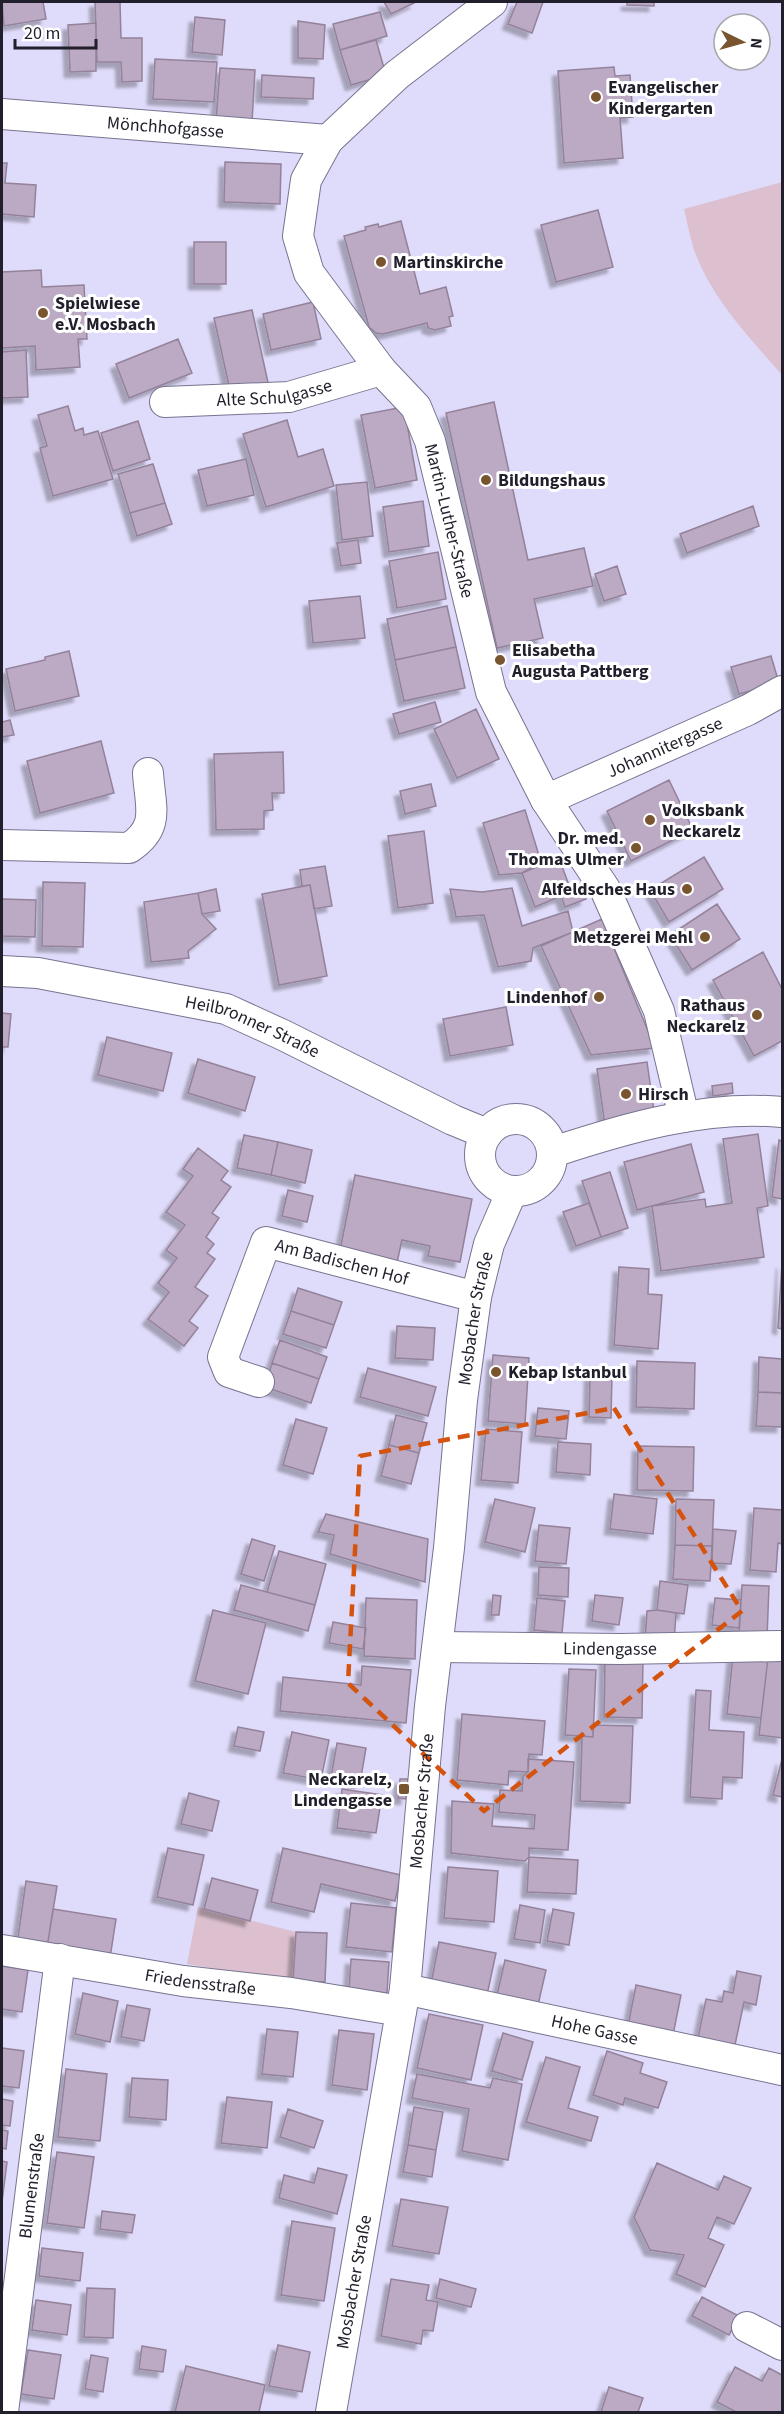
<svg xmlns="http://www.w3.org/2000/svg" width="784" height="2414" viewBox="0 0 784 2414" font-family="'Source Sans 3',sans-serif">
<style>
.green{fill:#dcc0cf}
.building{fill:#bca9c3;stroke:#94829b;stroke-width:1.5;filter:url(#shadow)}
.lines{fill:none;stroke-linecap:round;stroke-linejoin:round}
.minor-casing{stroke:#777490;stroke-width:32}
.minor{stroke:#fff;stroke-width:30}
.marked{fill:none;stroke:#d4530f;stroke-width:4.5;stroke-dasharray:12 8;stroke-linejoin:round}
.poi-dot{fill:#79552f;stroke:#fff;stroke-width:2}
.labels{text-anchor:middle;stroke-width:6;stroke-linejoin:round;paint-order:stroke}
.poi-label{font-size:18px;font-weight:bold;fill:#211f2b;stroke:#fff;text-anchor:start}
.street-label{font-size:18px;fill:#211f2b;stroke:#fff}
</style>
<defs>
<filter id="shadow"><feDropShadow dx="-5.5" dy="5.5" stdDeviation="1.5" flood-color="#0004"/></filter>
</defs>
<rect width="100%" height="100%" fill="#dfdbfa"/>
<!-- green -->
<path class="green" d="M782,182V375C749,337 712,299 694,250C690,237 687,222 684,209Z
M198,1907L296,1932L293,1981L187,1964Z"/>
<!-- building -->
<path class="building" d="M2,2H43L46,19L4,26Z
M95,2H120L121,38H142V81L122,82L121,62H97Z
M384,2H416L391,14Z
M517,2H543L532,33L508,24Z
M627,2H654V6L627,5Z
M380,12L387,36L340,50L333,24Z
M195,17L225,20L222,55L192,52Z
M298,21L325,25L323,59L298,58Z
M96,23V71L70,72L68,25Z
M376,40L386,75L351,85L340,50Z
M155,59L217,62L214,102L153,99Z
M614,67L615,76L630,75L633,117L620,118L623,158L564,163L558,71Z
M220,68L255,70L252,122L216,120Z
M262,75L314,78L313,99L261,97Z
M225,162L281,164L280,204L224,202Z
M2,163H7L5,183L36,185L34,217L2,214Z
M598,210L613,267L556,282L541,225Z
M401,221L420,294L446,287L453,316L449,317L451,326L435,330L428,328L427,323L383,334L376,333L369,327L344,236L366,230L365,227L378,224L379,227Z
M194,242H226V284H194Z
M41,270L42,287L84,285L87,339H78L80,367L36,370L35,346L2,348V272Z
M313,302L321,339L271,350L263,314Z
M252,310L269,387L231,395L214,318Z
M178,339L192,373L129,398L116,364Z
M26,350L28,397L2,398V352Z
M494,402L528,560L584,548L593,586L534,599L543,638L497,648L446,413Z
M68,406L75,431L83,428L84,435L98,431L113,479L53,496L40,448L47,446L38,415Z
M404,407L417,480L375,488L361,415Z
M287,420L298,457L323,449L334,486L266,507L243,434Z
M138,421L150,459L113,471L101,433Z
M246,459L254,495L207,506L198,470Z
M153,464L165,503L130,513L118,474Z
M367,482L373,536L342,540L336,485Z
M423,501L429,546L389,552L383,507Z
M165,503L172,524L137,536L130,513Z
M753,506L759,526L687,553L680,534Z
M358,540L361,563L341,566L337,543Z
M438,552L446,599L397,608L389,561Z
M617,566L626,594L604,601L595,574Z
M360,596L365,638L313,643L309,601Z
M447,606L456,647L395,660L387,619Z
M456,647L465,688L404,701L395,660Z
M69,651L79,696L15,711L6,669L45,660V657Z
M771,656L779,683L739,694L731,667Z
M435,702L441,722L399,734L393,714Z
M476,709L499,759L457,778L434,729Z
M10,720L14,735L2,737V722Z
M101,741L114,793L40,813L27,761Z
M283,752L284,793H272L273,810L264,811V829L216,830L214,754Z
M669,780L693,830L631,861L607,811Z
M431,784L436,806L405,814L400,791Z
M525,810L541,862L522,873L499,875L483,823Z
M424,831L433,903L398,908L388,836Z
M704,857L723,889L669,922L650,890Z
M559,858L570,888L580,884L586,899L565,907L561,896L535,907L522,873Z
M325,866L332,906L314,909L310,885L302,886L300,870Z
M43,882L85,883L83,947L42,946Z
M310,885L327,976L279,985L262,894Z
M512,888L522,926L568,911L573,932L533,948L531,961L498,967L484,915L456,917L450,889L482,892Z
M216,889L220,911L202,914L198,893Z
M198,893L202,914L216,929L188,951L189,958L151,962L144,902Z
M2,899L36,900L35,937L2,936Z
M717,904L740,939L692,970L670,935Z
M602,919L655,1048L591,1055L541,946Z
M763,952L782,989V1041L754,1056L713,980Z
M506,1007L513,1045L450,1056L443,1019Z
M2,1013L11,1014L8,1047H2Z
M107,1037L172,1053L163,1091L98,1075Z
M198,1059L255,1077L245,1111L188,1093Z
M647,1062L655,1118L605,1126L597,1069Z
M732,1083L733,1093L713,1096L712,1086Z
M758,1134L768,1206L757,1208L764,1257L661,1271L652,1206L705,1199L706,1207L732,1203L723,1139Z
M244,1135L278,1142L271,1175L237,1168Z
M779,1140L782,1141V1199L772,1197Z
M278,1142L312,1150L305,1183L271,1175Z
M691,1144L704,1192L637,1210L624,1162Z
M198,1148L228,1171L221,1180L231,1187L212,1213L219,1218L206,1237L214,1244L207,1253L215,1259L195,1287L208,1296L189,1321L198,1328L184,1346L148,1319L169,1292L158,1283L177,1258L166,1250L185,1225L166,1212L193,1176L183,1169Z
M610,1172L628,1228L601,1237L582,1181Z
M355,1175L472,1199L460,1262L428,1256L430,1246L402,1240L396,1267L339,1255Z
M288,1190L313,1196L307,1222L282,1216Z
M589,1203L601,1237L576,1246L563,1212Z
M782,1263V1329L778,1328Z
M619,1267L649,1269L648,1294L662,1295L658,1349L614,1345Z
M298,1288L342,1302L334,1325L291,1311Z
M291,1311L334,1325L326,1348L283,1334Z
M397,1326L435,1328L433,1360L395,1358Z
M280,1340L327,1357L319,1379L272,1363Z
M493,1355L529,1358L525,1424L488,1421Z
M759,1357L782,1359V1393L758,1392Z
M637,1361L695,1363L694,1409L636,1407Z
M272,1363L319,1379L311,1403L265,1387Z
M368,1368L436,1387L428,1416L360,1397Z
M590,1375L612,1376L611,1418L589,1417Z
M758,1392L782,1393V1427L756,1426Z
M538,1408L569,1411L566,1439L535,1436Z
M396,1415L427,1423L419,1453L389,1445Z
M296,1419L327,1428L313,1474L283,1465Z
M486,1429L522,1432L518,1483L481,1480Z
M558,1442L591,1444L590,1475L556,1472Z
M389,1445L419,1453L411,1484L381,1476Z
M638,1446L694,1447L693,1491L637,1490Z
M614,1494L657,1499L653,1534L610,1529Z
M495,1499L535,1508L525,1552L485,1542Z
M676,1499L714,1500L712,1546L675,1545Z
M754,1508L782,1510V1544L778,1543L776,1572L750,1570Z
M326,1514L428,1539L425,1582L330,1554L334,1535L318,1532Z
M539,1525L570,1528L566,1564L535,1561Z
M713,1529L736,1531L731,1564L712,1563Z
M252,1539L275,1546L264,1581L241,1574Z
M675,1545L712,1546L710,1581L673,1579Z
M279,1551L326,1564L315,1605L267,1592Z
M539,1567L569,1568L568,1597L538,1595Z
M660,1581L688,1585L684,1614L657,1610Z
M241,1585L315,1605L308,1631L234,1610Z
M742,1585L769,1586L767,1638L739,1636Z
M493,1595L501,1596L499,1615H491Z
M595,1595L623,1598L619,1625L592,1621Z
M366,1598L417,1600L415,1659L364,1656Z
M537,1598L565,1601L562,1633L534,1630Z
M715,1598L741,1600L739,1628L712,1625Z
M213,1610L266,1623L248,1694L195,1681Z
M657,1610L676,1613L674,1643L645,1640L647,1611Z
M333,1622L366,1628L363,1649L329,1643Z
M733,1655L768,1658L761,1718L727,1714Z
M605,1658L643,1659L642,1718L604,1717Z
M768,1658L782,1660V1738L759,1735Z
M362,1666L411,1670L406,1723L280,1711L283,1677L361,1685Z
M569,1669L596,1670L593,1737L565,1735Z
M696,1690L711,1691L709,1730L744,1732L742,1778L723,1777L722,1799L690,1797Z
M462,1714L545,1721L542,1755L529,1754L528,1772L509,1771L508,1785L457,1780Z
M593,1725L633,1726L630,1803L580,1801L582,1736L593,1737Z
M238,1727L264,1732L260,1751L234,1746Z
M292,1732L329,1740L321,1780L283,1773Z
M337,1743L366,1748L360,1783L331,1777Z
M528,1759L574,1762L568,1850L529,1848V1857L525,1861L451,1853L452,1801L494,1804L492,1826L534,1829L535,1815L499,1812L500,1790L522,1791L523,1776L528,1772Z
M782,1759V1797L773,1795Z
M400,1779H408L406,1799L398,1798Z
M342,1789L382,1795L376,1833L337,1828Z
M189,1793L219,1801L212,1831L181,1824Z
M168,1848L204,1855L193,1905L157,1897Z
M283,1848L401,1875L395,1901L321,1884L314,1912L271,1902Z
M529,1857L578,1860L576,1894L527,1892Z
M448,1867L498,1871L494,1922L444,1918Z
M212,1878L258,1890L250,1921L204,1909Z
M26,1881L57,1886L47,1948L17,1944Z
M351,1903L396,1908L392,1952L346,1947Z
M520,1905L545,1910L540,1943L514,1939Z
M53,1909L116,1919L110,1958L47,1948Z
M553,1909L574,1913L569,1945L547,1941Z
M296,1932L327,1933L325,1982L293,1981Z
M439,1942L496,1953L487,1995L431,1984Z
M351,1959L389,1962L387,1993L349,1990Z
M505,1960L546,1970L538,2005L497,1995Z
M2,1966L28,1970L22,2012L2,2009Z
M737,1971L761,1976L756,2005L744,2002L735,2045L698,2038L706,1999L722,2002L724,1991L733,1993Z
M636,1985L681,1995L672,2040L627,2031Z
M83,1993L118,2001L110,2042L75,2034Z
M127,2005L150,2009L144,2041L121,2037Z
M429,2014L483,2025L471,2080L417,2068Z
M267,2029L298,2032L293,2077L262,2074Z
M339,2030L374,2034L367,2090L332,2085Z
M503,2033L533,2042L522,2080L492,2071Z
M2,2048L24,2051L19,2088L2,2086Z
M607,2051L643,2063L640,2073L667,2082L658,2108L625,2098L623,2105L593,2095Z
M546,2057L580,2067L568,2108L598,2117L591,2141L526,2122Z
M66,2069L107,2074L100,2141L58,2137Z
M417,2074L490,2088L493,2078L522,2084L508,2160L462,2151L469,2109L412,2098Z
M132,2078L168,2080L166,2120L129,2117Z
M227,2097L272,2102L267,2148L221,2143Z
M2,2099L13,2101L10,2126L2,2125Z
M414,2107L443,2112L436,2150L408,2145Z
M288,2109L323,2121L314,2148L280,2137Z
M2,2130L8,2131L6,2149L2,2148Z
M408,2145L436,2150L432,2177L403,2172Z
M57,2152L94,2157L84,2228L47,2223Z
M2,2161L7,2162L2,2202Z
M657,2163L718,2190L724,2176L751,2188L734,2224L717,2217L708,2238L724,2245L705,2287L676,2274L684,2255L650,2250L634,2217Z
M318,2168L347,2175L337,2214L279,2198L284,2175L314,2183Z
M401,2199L448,2207L439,2254L392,2246Z
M102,2211L135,2215L132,2233L100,2229Z
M292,2221L335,2228L324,2301L281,2295Z
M42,2248L83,2253L80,2281L39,2276Z
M391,2279L429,2285L426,2300L438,2302L433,2331L423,2330L421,2344L381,2336Z
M440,2279L476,2289L471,2307L436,2298Z
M87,2288L115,2289L113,2338L84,2337Z
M702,2297L739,2316L729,2335L692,2316Z
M36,2300L71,2305L67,2335L32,2330Z
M278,2345L310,2352L302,2392L269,2386Z
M142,2346L166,2350L163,2372L139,2369Z
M28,2350L61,2355L54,2399L21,2394Z
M91,2355L108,2358L103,2392L85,2389Z
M186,2366L265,2385L259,2412H175Z
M735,2367L762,2381L769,2368L782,2375V2412H736L717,2402Z
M609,2387L643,2398L638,2412H601Z"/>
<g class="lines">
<!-- minor casing -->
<g class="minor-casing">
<g id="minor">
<path id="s1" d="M492,2L397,75L328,140L306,180L298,236L309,273L381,370L416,407L430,441L491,692L546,800L605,889L659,1011L684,1117"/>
<path id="s2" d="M2,114L328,140"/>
<path id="s3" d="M165,402L289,397L381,370"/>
<path id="s4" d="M546,800L748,710L782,691"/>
<path d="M2,845L129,848C161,827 150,807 148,773"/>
<path id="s5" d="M2,971L38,973L226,1009L283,1035L453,1120L487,1134"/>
<circle cx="516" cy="1155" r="36"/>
<path d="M553,1152C626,1128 704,1105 782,1112"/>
<path id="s6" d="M259,1382L229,1372L223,1357L266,1242L476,1297"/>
<path id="s7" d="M438,1647L621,1649L782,1646"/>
<path id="s8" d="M2,1950L183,1981L291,1993L401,2011"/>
<path id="s9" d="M405,1989L782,2070"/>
<path d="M747,2327L782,2345"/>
<path id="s10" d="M3,2412L60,1959"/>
<path id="s11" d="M331,2412L405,1989L430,1706L449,1548L462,1400L476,1297L489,1244L512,1191"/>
</g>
</g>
<!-- minor -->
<use href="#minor" class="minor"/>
</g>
<!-- marked area -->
<path class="marked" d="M614,1408L742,1611L484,1811L348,1683L360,1456Z"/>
<!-- markers -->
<g class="poi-dot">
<circle cx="596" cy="97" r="6"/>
<circle cx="381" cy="262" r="6"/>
<circle cx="43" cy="313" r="6"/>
<circle cx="486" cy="480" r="6"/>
<circle cx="500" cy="660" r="6"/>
<circle cx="650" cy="820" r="6"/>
<circle cx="636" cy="848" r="6"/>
<circle cx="687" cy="889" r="6"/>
<circle cx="705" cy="937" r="6"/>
<circle cx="599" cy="997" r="6"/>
<circle cx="757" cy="1015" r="6"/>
<circle cx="626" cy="1094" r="6"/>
<circle cx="496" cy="1372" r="6"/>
<rect x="398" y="1783" width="12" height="12" rx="3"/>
</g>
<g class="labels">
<!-- poi labels -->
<g class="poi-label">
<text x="608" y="93">Evangelischer<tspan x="608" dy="21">Kindergarten</tspan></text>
<text x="393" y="268">Martinskirche</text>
<text x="55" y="309">Spielwiese<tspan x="55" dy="21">e.V. Mosbach</tspan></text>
<text x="498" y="486">Bildungshaus</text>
<text x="512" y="656">Elisabetha<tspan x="512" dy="21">Augusta Pattberg</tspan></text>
<text x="662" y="816">Volksbank<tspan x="662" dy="21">Neckarelz</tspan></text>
<text x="624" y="844" text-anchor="end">Dr. med.<tspan x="624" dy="21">Thomas Ulmer</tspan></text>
<text x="675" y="895" text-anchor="end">Alfeldsches Haus</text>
<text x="693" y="943" text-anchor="end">Metzgerei Mehl</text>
<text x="587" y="1003" text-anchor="end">Lindenhof</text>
<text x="745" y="1011" text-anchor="end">Rathaus<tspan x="745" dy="21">Neckarelz</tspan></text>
<text x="638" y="1100">Hirsch</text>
<text x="508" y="1378">Kebap Istanbul</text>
<text x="392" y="1785" text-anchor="end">Neckarelz,<tspan x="392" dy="21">Lindengasse</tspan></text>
</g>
<!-- street labels -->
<g class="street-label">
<text dy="6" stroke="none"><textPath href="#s2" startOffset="164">Mönchhofgasse</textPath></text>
<text dy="6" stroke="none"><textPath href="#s3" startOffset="110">Alte Schulgasse</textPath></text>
<text dy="6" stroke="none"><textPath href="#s1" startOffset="646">Martin-Luther-Straße</textPath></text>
<text dy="6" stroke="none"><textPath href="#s4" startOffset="130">Johannitergasse</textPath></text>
<text dy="6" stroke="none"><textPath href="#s5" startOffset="258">Heilbronner Straße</textPath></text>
<text dy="6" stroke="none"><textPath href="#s6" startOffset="249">Am Badischen Hof</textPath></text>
<text dy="6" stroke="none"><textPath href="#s11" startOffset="1104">Mosbacher Straße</textPath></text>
<text dy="6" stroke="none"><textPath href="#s7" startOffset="172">Lindengasse</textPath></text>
<text dy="6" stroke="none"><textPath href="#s11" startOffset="618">Mosbacher Straße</textPath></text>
<text dy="6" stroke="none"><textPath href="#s8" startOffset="201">Friedensstraße</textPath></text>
<text dy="6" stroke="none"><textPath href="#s9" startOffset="194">Hohe Gasse</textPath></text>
<text dy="6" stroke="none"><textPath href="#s10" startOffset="228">Blumenstraße</textPath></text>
<text dy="6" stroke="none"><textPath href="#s11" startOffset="132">Mosbacher Straße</textPath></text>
</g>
</g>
<!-- border -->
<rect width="784" height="2414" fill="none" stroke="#211f2b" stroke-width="6"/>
<!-- north arrow -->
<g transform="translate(742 42) rotate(95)"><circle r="28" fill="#ffffff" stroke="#a6a5aa" stroke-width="1.5"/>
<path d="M0-4.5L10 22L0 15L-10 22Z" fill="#79552f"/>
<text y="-9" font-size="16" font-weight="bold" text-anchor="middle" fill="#211f2b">N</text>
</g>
<!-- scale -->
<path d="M15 39v9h81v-9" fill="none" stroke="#211f2b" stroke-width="3"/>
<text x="24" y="39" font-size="18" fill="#211f2b" stroke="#ffffff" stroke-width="4.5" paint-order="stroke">20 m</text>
</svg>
